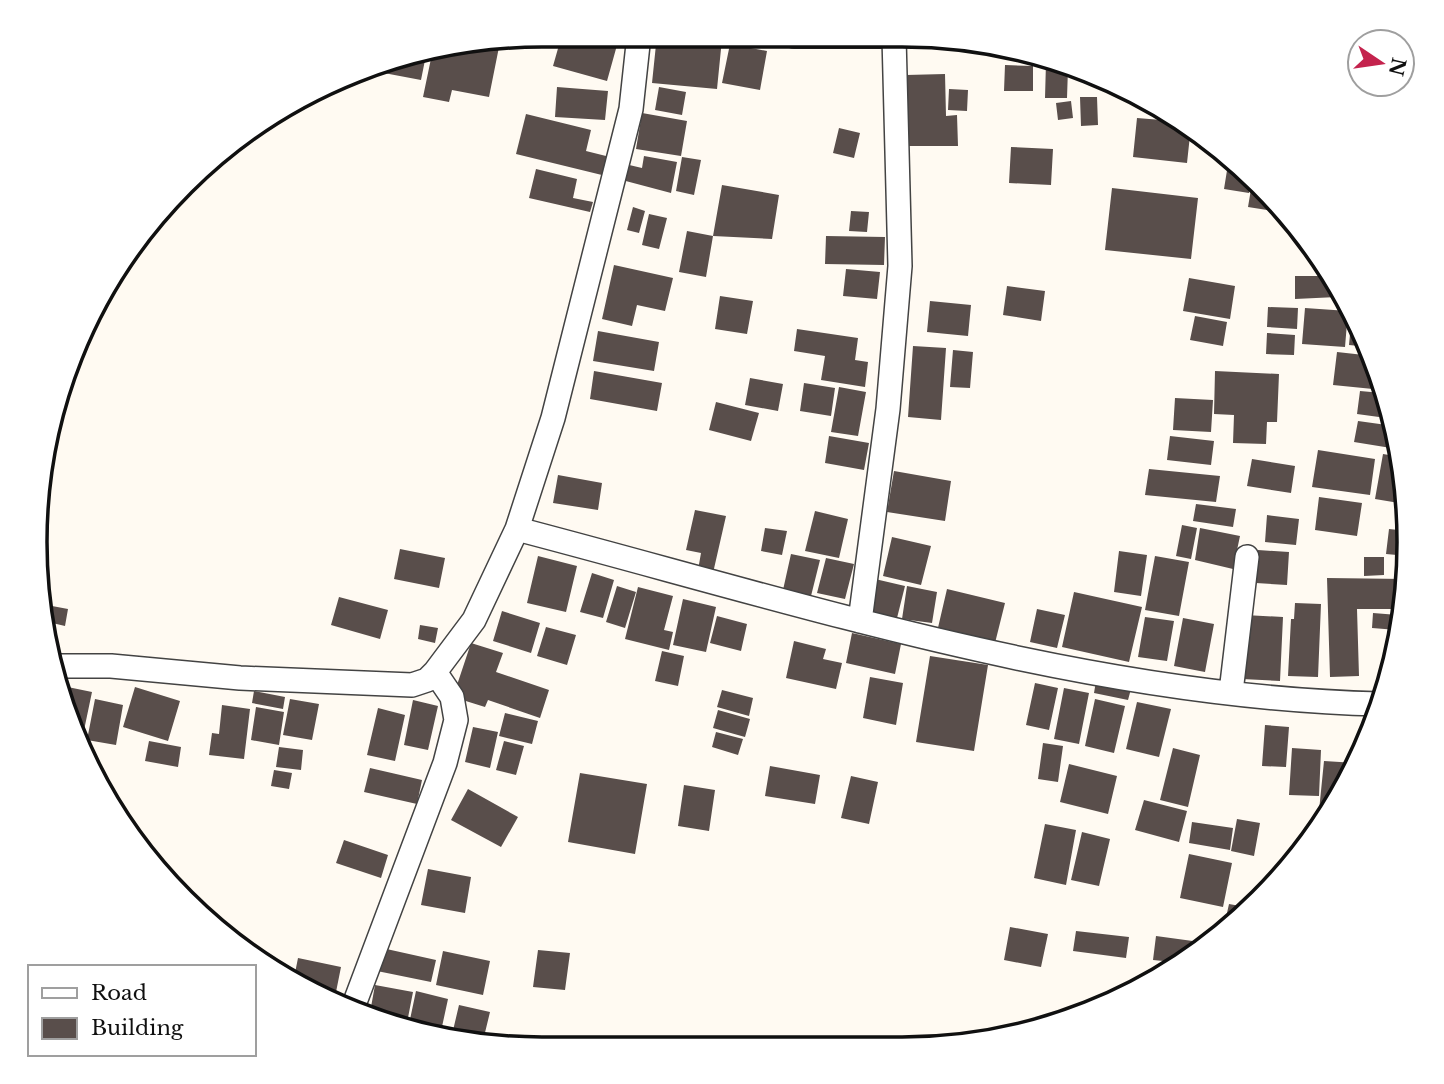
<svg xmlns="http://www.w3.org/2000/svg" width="1444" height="1084" viewBox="0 0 1444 1084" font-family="'Libre Baskerville',serif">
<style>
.building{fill:#594e4b}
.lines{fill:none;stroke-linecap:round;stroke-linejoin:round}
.street-casing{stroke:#434343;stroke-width:26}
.street{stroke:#fff;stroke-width:23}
.rim{fill:none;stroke:#101010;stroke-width:3.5}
</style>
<rect width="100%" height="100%" fill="#fffaf2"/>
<!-- building -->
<path class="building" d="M555,35H607L619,38L607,81L553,66L561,38Z
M657,35L722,39L717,89L652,83Z
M500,42L489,97L452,90L449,102L423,97L433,49Z
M730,44L767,51L760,90L722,83Z
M427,50L421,80L368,70L410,52Z
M1033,52H1034L1049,59H1032Z
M1046,62L1068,68L1067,98H1045Z
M1005,65L1033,66V91H1004Z
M945,74L946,116L957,115L958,146H907L906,75Z
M557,87L608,91L605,120L555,117Z
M659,87L686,92L682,115L655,110Z
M949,89L968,90L967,111L948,110Z
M1080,97H1097L1098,125L1081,126Z
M1071,101L1073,118L1058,120L1056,103Z
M642,113L687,121L681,156L636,149Z
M526,114L591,130L586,151L610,157L606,176L516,154Z
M1137,118L1186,122L1191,126L1187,163L1133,157Z
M839,128L860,133L854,158L833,153Z
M1011,147L1053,149L1051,185L1009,183Z
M644,156L677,162L671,193L622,180L625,164L642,168Z
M682,157L701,160L694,195L676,191Z
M1229,158L1260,183L1265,189L1250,187L1249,193L1224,189Z
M536,169L577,179L573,198L593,202L590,212L529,198Z
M722,185L779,195L772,239L713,236Z
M1112,188L1198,198L1191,259L1105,250Z
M1251,189L1270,195L1267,210L1248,207Z
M633,207L645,211L639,233L627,230Z
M851,211L869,212L867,232L849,231Z
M649,214L667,218L659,249L642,245Z
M687,231L713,236L706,277L679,272Z
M826,236L885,237L884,265L825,264Z
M1318,264H1325L1337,286V297L1295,299V276H1319Z
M614,265L673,278L665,311L637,305L632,326L602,319Z
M846,269L880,272L877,299L843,296Z
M1189,278L1235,286L1230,319L1183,311Z
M1007,286L1045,291L1041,321L1003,315Z
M720,296L753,301L747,334L715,329Z
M930,301L971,305L968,336L927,332Z
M1268,307L1298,308L1297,329L1267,327Z
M1305,308L1348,311L1345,347L1302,344Z
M1352,313L1360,328L1370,347L1349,345Z
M1195,316L1227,322L1223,346L1190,340Z
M797,329L858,338L855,360L868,362L865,387L821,380L825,356L794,351Z
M598,331L659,342L654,371L593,361Z
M1267,333L1295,335L1294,355L1266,354Z
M913,346L946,348L941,420L908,417Z
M953,350L973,352L970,388L950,387Z
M1337,352L1373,356L1383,390L1333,385Z
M594,371L662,383L657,411L590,399Z
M1215,371L1279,374L1277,422H1267L1266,444L1233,443L1234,415L1214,414Z
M750,378L783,384L778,411L745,405Z
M804,383L835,388L831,416L800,411Z
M839,387L866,392L858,436L831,432Z
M1360,391L1382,393L1379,417L1357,414Z
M1175,398L1213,400L1211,432L1173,430Z
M716,402L759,413L751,441L709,430Z
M1358,421L1394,426L1391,448L1354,442Z
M829,436L869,443L864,470L825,463Z
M1170,436L1214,441L1211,465L1167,460Z
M1318,450L1375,459L1370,495L1312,487Z
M1383,454L1401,457L1405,504L1375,499Z
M1252,459L1295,466L1291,493L1247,486Z
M1149,469L1220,476L1216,502L1145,495Z
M894,471L951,481L945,521L887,512Z
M558,475L602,483L598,510L553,503Z
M1319,497L1362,503L1357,536L1315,530Z
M1196,504L1236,509L1233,527L1193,521Z
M695,510L726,516L713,573L698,570L701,553L686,550Z
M815,511L848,519L839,558L805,551Z
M1267,515L1299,519L1296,545L1265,542Z
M1182,525L1197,528L1191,559L1176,556Z
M765,528L787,531L782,555L761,551Z
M1200,528L1240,536L1233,569L1195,560Z
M1389,529L1408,531V556L1386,554Z
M892,537L931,546L921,585L883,576Z
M400,549L445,558L439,588L394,579Z
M1258,550L1289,552L1287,585L1256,583Z
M1119,551L1147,555L1141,596L1114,592Z
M791,554L820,560L811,596L783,590Z
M538,556L577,566L566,612L527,603Z
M1155,556L1189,562L1179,616L1145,610Z
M1364,557H1384V575L1364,576Z
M826,558L854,564L845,599L817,593Z
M592,573L614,580L603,618L580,612Z
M1327,578L1405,579L1402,609H1357L1359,676L1330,677Z
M875,579L905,586L896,622L867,616Z
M617,586L636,592L625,628L606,622Z
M907,586L937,592L932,623L902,619Z
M638,587L673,596L664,630L673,632L669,650L625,639Z
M947,589L1005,603L994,647L937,632Z
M1074,592L1142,607L1129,662L1062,647Z
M339,597L388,610L380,639L331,625Z
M683,599L716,607L706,652L673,645Z
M41,601H48L46,622H45Z
M1295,603L1321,604L1318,677L1288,676L1291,619H1294Z
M52,606L68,609L65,626L48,622Z
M1037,609L1065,615L1057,648L1030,642Z
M502,611L540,623L531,653L493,641Z
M1373,613L1398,615L1397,630L1372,628Z
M1245,615L1283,617L1280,681L1242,679Z
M717,616L747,624L741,651L710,643Z
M1145,617L1174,621L1167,661L1138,657Z
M1183,618L1214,624L1205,672L1174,666Z
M420,625L438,628L435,643L418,639Z
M546,627L576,635L567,665L537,656Z
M852,633L901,644L895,674L846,663Z
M794,641L826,649L823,659L842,663L836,689L786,678Z
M471,643L503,653L496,672L549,690L540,718L488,700L485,707L453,697Z
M662,651L684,656L678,686L655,681Z
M930,656L988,665L974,751L916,742Z
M870,677L903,683L896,725L863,718Z
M1096,681L1131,689L1128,700L1094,693Z
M1035,683L1058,688L1049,730L1026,725Z
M58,685L92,692L83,735L76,734L62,705Z
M135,687L180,701L168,741L123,727Z
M1064,688L1089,693L1079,744L1054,739Z
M722,690L753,698L749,716L717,707Z
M254,691L285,697L283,709L252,703Z
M95,699L123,705L116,745L87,740Z
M290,699L319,704L312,740L283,735Z
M1095,699L1125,706L1114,753L1085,746Z
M413,700L438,706L428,750L404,745Z
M1137,702L1171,709L1159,757L1126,749Z
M222,705L250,709L244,759L209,755L212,733L219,734Z
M256,707L284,712L279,745L251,740Z
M378,708L405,715L395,761L367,755Z
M718,710L750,719L745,737L713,728Z
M505,713L538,721L532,744L499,736Z
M1368,718L1376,719L1366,744Z
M1265,725L1289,727L1286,767L1262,766Z
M473,727L498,732L490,768L465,762Z
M716,732L743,739L738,755L712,747Z
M149,741L181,747L178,767L145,761Z
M504,741L524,746L516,775L496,770Z
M1043,743L1063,746L1058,782L1038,779Z
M279,747L303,750L301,770L276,767Z
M1173,748L1200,755L1188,807L1160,800Z
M1292,748L1321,750L1319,796L1289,795Z
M1324,761L1356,763L1317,831Z
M1069,764L1117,776L1108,814L1060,802Z
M770,766L820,775L815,804L765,796Z
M370,768L422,780L417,804L364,792Z
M274,770L292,773L289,789L271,786Z
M580,773L647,784L635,854L568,842Z
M851,776L878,782L869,824L841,818Z
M684,785L715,790L709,831L678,826Z
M468,789L518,817L501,847L451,820Z
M1144,800L1187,811L1179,842L1135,830Z
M1237,819L1260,823L1254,856L1231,851Z
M1192,822L1233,828L1230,850L1189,843Z
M1045,824L1076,830L1066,885L1034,878Z
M1082,832L1110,839L1099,886L1071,880Z
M344,840L388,855L381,878L336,863Z
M1189,854L1232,863L1223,907L1180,898Z
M428,869L471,877L465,913L421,905Z
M1229,904L1251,908L1223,931Z
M1010,927L1048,934L1041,967L1004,960Z
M1076,931L1129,937L1126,958L1073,951Z
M1156,936L1200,942L1198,952L1184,963L1153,960Z
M382,948L436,960L431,982L377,971Z
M538,950L570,953L565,990L533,987Z
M443,951L490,961L483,995L436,985Z
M298,958L341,967L335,997L293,983Z
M375,985L413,992L406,1028L369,1018Z
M416,991L448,999L440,1036L408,1029Z
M459,1005L490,1012L482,1045L451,1039Z"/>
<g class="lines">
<!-- street casing -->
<g class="street-casing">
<path id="street" d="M794,36H903
M517,529C800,603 1085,697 1380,704
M860,621L888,409L900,266L894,37
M54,666H111L240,678L412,685L427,680L435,672L474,620L517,529L553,418L631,109L639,35
M1231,692L1247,557
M352,1010L445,763L456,720L452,697L435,672"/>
</g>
<!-- street -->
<use href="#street" class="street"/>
</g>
<!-- crop -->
<path d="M0 0H1444V1084H0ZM542 47H902A495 495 0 0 1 1397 542V542A495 495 0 0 1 902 1037H542A495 495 0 0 1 47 542V542A495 495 0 0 1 542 47Z" fill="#fff" fill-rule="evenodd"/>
<path class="rim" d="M542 47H902A495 495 0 0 1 1397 542V542A495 495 0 0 1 902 1037H542A495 495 0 0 1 47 542V542A495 495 0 0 1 542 47Z"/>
<!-- legend -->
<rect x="28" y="965" width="228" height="91" fill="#ffffff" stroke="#9f9f9f" stroke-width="2"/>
<rect x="42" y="988" width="35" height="10" fill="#ffffff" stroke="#9f9f9f" stroke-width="2"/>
<text x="91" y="1000" font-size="21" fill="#101010">Road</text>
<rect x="42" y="1018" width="35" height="21" fill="#594e4b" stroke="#9f9f9f" stroke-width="2"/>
<text x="91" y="1035" font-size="21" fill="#101010">Building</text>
<!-- north arrow -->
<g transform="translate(1381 63) rotate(103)"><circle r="33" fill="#ffffff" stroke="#9f9f9f" stroke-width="2"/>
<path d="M0-5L12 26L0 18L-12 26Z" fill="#c4234d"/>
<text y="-10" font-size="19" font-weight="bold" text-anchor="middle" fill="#101010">N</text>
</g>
</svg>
